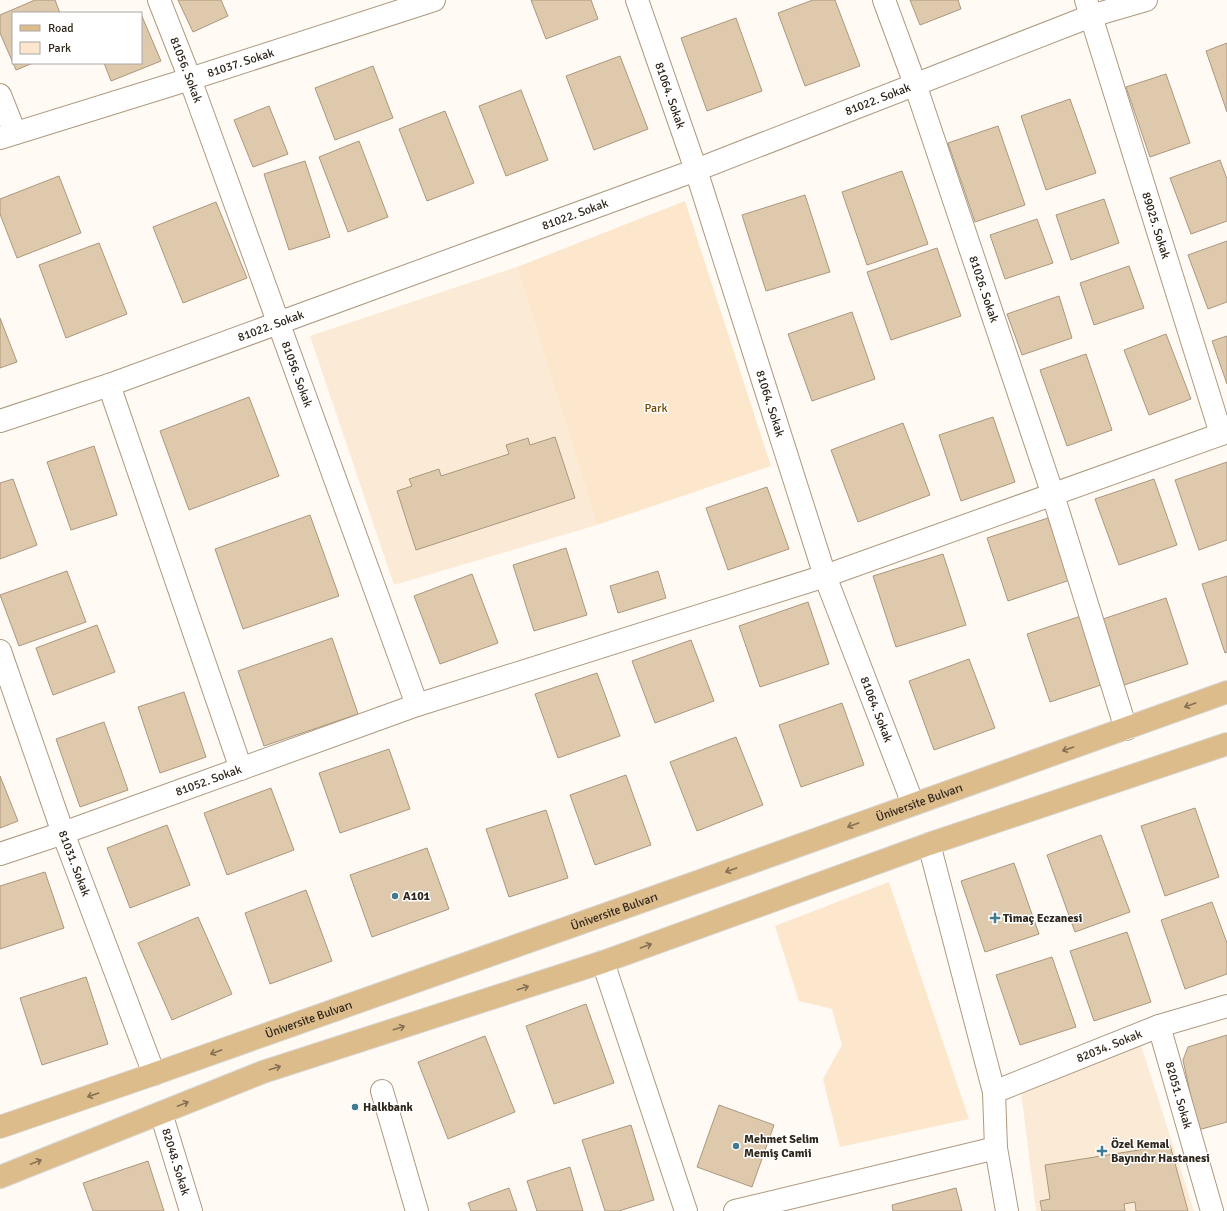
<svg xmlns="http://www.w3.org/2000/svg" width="1227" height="1211" viewBox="0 0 1227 1211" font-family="Signika,sans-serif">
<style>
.built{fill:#fbebd6}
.green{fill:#fce7cd}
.building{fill:#dfc9ad;stroke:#ac977d}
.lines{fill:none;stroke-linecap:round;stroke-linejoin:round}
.minor-casing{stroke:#ae997f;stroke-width:24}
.major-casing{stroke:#d9d8d6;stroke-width:24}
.minor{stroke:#fff;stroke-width:22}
.major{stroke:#ddbc8c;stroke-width:22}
.oneway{stroke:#867054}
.poi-dot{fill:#3f7c92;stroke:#fff;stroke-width:1.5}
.labels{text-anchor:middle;stroke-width:3;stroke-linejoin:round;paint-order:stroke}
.street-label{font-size:12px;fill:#2e251b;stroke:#fff}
.park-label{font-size:12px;fill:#6f4701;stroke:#fff}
.poi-label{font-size:12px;font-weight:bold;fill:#2e251b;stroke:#fff;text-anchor:start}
</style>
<rect width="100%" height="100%" fill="#fffaf4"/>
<!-- built -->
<path class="built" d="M517,267L597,525L394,585L310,336Z
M1141,1045L1194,1211H1036L1021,1092Z"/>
<!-- green -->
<path class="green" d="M685,201L771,466L597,525L517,267Z
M889,882L969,1119L840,1147L823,1079L842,1045L832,1009L799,1001L775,926Z"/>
<!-- building -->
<path class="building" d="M35,0H55L60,13H13V63L0,33V15Z
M178,0H221L228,16L193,32Z
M531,0H591L598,19L546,39Z
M813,0H835L860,66L805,86L778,13Z
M910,0H958L961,9L920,25Z
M141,14L161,61L111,81L104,63H141Z
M736,18L762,91L707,111L681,38Z
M1227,43V112L1206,51Z
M620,56L648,129L594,150L566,76Z
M13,63H33L16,70Z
M373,66L393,118L335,140L315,88Z
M1166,74L1190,143L1150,157L1126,87Z
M521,90L548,160L506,176L479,106Z
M1070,99L1096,173L1046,190L1021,116Z
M269,106L288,154L253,167L234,120Z
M445,111L474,183L427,201L399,129Z
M998,126L1025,205L975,222L948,143Z
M359,141L388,217L348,232L319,157Z
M1220,160L1227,179V221L1191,234L1170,178Z
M305,161L330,237L289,250L264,174Z
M902,171L928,244L867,265L842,192Z
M59,176L81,233L17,258L0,214V199Z
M805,195L830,272L766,291L742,215Z
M1104,199L1119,243L1071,260L1056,215Z
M216,202L247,278L183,303L153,227Z
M1037,219L1053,263L1005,279L990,235Z
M1227,241V302L1208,309L1188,255Z
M99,243L127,314L66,338L39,265Z
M937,248L961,316L891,340L867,272Z
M1129,266L1144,308L1094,325L1080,283Z
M1059,296L1072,338L1022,355L1007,314Z
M852,312L875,379L812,401L788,334Z
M0,318L17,362L0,368Z
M1166,334L1191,399L1149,415L1124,350Z
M1227,336V384L1212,341Z
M1086,354L1112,430L1067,446L1040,370Z
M249,397L279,476L189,510L160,431Z
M993,417L1015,482L961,501L939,435Z
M903,423L930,495L858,522L831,450Z
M555,437L575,498L416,550L397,491L412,486L409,479L439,469L441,476L509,454L506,445L528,438L530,445Z
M94,446L117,515L71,530L47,462Z
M1227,462V540L1199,550L1175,480Z
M13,479L37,545L0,559V483Z
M1154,479L1177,545L1119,565L1095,499Z
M767,487L789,549L728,570L706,508Z
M310,515L339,596L243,629L215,549Z
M1048,518L1070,580L1008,601L987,538Z
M566,548L587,615L534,631L513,565Z
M943,554L966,625L896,647L873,576Z
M67,571L86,622L19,646L0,595Z
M658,571L666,598L618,613L610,586Z
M472,574L498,643L440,664L414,596Z
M1227,576V652L1225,653L1202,584Z
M1166,598L1188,664L1124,685L1103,619Z
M808,602L829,664L760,687L739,626Z
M1087,614L1110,682L1050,702L1027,634Z
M97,625L115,672L53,695L36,648Z
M332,638L358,714L264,746L238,671Z
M691,640L714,701L655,723L632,661Z
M969,659L995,728L934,750L909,681Z
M597,673L620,736L558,758L535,694Z
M184,692L206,757L160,773L138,707Z
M842,703L864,765L801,787L779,725Z
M104,722L128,790L80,807L56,739Z
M736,737L763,805L697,831L670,762Z
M389,749L410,809L340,833L319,773Z
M626,775L651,845L595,865L570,795Z
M0,776L18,821L0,828Z
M271,788L294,850L227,875L204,813Z
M1195,808L1219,877L1165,896L1141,826Z
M546,810L568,878L509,897L486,829Z
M167,825L190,885L130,908L107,848Z
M1101,835L1130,912L1075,932L1047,855Z
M427,848L449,909L372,937L350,875Z
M1014,863L1039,934L985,952L961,881Z
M45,872L64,928L0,949V886Z
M306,890L332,961L270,984L245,913Z
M1212,902L1227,943V974L1185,989L1161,920Z
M198,917L232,994L172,1020L138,943Z
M1127,932L1151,1002L1094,1021L1070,951Z
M1052,957L1076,1027L1020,1045L996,975Z
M86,977L108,1044L42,1065L20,998Z
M586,1004L614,1083L554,1104L526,1026Z
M1227,1035V1122L1198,1130L1183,1060L1188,1047Z
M485,1036L515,1112L448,1139L418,1062Z
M719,1105L774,1125L752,1187L697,1167Z
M631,1125L654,1200L619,1211H605L582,1140Z
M1170,1145L1188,1211H1136L1135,1202L1124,1204L1125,1211H1042L1040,1201L1050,1199L1045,1165Z
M148,1161L164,1211H93L83,1183Z
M570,1167L583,1211H537L527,1181Z
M509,1188L517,1211H471L468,1203Z
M956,1188L962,1211H893L892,1205Z"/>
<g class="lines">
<!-- minor casing -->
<g class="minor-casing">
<g id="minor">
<path id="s1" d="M159,0L190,79L417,705"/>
<path id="s2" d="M637,0L696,170L825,576L913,804"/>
<path id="s3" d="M884,0L915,84L1053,495L1126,729"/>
<path id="s4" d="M1086,0L1221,434"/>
<path d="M0,95L15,133"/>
<path id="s5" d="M0,138L190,79L434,0"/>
<path d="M109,385L241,769"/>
<path id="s6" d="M0,421L109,385L696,170L1091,16L1146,0"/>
<path id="s7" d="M0,651L63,833L154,1074"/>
<path d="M929,844L994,1092L996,1148L1007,1211"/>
<path id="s8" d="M0,854L63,833L417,705L825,576L1227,432"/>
<path d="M603,962L686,1211"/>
<path id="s9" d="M1159,1026L1212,1211"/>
<path d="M382,1091L417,1211"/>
<path id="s10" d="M994,1092L1159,1026L1227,1006"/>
<path id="s11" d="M161,1113L191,1211"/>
<path d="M735,1211L996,1148"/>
</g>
</g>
<!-- major casing -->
<g class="major-casing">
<g id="major">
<path id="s12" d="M0,1127L154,1074L694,883L1227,692"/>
<path d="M0,1177L263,1072L603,962L929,844L1227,744"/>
</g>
</g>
<!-- minor -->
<use href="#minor" class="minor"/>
<!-- major -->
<use href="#major" class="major"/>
</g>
<!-- one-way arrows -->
<defs><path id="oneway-shaft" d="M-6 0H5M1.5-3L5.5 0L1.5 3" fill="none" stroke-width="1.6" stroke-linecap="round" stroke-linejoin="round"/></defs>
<g class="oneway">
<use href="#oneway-shaft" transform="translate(1190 705) rotate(160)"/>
<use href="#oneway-shaft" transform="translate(1068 749) rotate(161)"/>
<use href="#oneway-shaft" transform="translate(853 825) rotate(160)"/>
<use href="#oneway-shaft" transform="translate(731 870) rotate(160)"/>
<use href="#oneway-shaft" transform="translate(646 946) rotate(-20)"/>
<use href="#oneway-shaft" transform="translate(523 988) rotate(-18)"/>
<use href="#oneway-shaft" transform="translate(399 1028) rotate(-18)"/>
<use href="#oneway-shaft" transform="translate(216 1052) rotate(160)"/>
<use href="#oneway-shaft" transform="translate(275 1068) rotate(-18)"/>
<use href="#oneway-shaft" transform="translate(93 1095) rotate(161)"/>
<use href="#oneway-shaft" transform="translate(183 1104) rotate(-22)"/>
<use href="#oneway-shaft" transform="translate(36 1162) rotate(-22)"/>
</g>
<!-- markers -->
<g class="poi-dot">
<circle cx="395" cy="896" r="4"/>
<path d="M993 912h4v4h4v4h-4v4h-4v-4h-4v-4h4z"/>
<circle cx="355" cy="1107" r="4"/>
<circle cx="736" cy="1146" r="4"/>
<path d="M1100 1145h4v4h4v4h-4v4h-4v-4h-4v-4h4z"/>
</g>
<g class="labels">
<!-- street labels -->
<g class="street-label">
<text dy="4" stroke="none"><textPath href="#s5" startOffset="252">81037. Sokak</textPath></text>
<text dy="4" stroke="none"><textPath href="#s1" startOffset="75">81056. Sokak</textPath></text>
<text dy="4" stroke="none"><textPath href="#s2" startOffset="101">81064. Sokak</textPath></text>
<text dy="4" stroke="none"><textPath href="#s6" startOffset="935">81022. Sokak</textPath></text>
<text dy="4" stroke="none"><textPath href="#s6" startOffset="611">81022. Sokak</textPath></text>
<text dy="4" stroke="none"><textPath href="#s4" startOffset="236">89025. Sokak</textPath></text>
<text dy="4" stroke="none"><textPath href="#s3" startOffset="306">81026. Sokak</textPath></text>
<text dy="4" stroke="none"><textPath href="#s6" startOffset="287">81022. Sokak</textPath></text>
<text dy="4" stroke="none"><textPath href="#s1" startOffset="399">81056. Sokak</textPath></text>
<text dy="4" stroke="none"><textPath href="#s2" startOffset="425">81064. Sokak</textPath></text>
<text dy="4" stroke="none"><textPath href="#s2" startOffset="749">81064. Sokak</textPath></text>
<text dy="4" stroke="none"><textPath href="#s8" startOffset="221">81052. Sokak</textPath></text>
<text dy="4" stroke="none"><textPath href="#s12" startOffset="975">Üniversite Bulvarı</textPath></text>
<text dy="4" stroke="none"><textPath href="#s7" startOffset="225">81031. Sokak</textPath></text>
<text dy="4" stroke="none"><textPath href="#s12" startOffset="651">Üniversite Bulvarı</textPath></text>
<text dy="4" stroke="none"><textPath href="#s12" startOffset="327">Üniversite Bulvarı</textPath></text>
<text dy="4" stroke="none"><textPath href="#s10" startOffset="124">82034. Sokak</textPath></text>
<text dy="4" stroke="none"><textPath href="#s9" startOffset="72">82051. Sokak</textPath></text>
<text dy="4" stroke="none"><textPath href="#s11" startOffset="51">82048. Sokak</textPath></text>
</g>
<!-- park labels -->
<g class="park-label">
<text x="656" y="412">Park</text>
</g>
<!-- poi labels -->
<g class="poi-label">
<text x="403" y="900">A101</text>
<text x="1003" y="922">Timaç Eczanesi</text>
<text x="363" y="1111">Halkbank</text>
<text x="744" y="1143">Mehmet Selim<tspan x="744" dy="14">Memiş Camii</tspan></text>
<text x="1111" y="1148">Özel Kemal<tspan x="1111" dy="14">Bayındır Hastanesi</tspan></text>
</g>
</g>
<!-- legend -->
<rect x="12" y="12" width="130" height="52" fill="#ffffff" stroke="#aba8a4"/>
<rect x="20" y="25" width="20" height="6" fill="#ddbc8c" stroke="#aba8a4"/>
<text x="48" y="32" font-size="12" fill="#2e251b">Road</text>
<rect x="20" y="42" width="20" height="12" fill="#fce7cd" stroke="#aba8a4"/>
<text x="48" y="52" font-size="12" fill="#2e251b">Park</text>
</svg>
